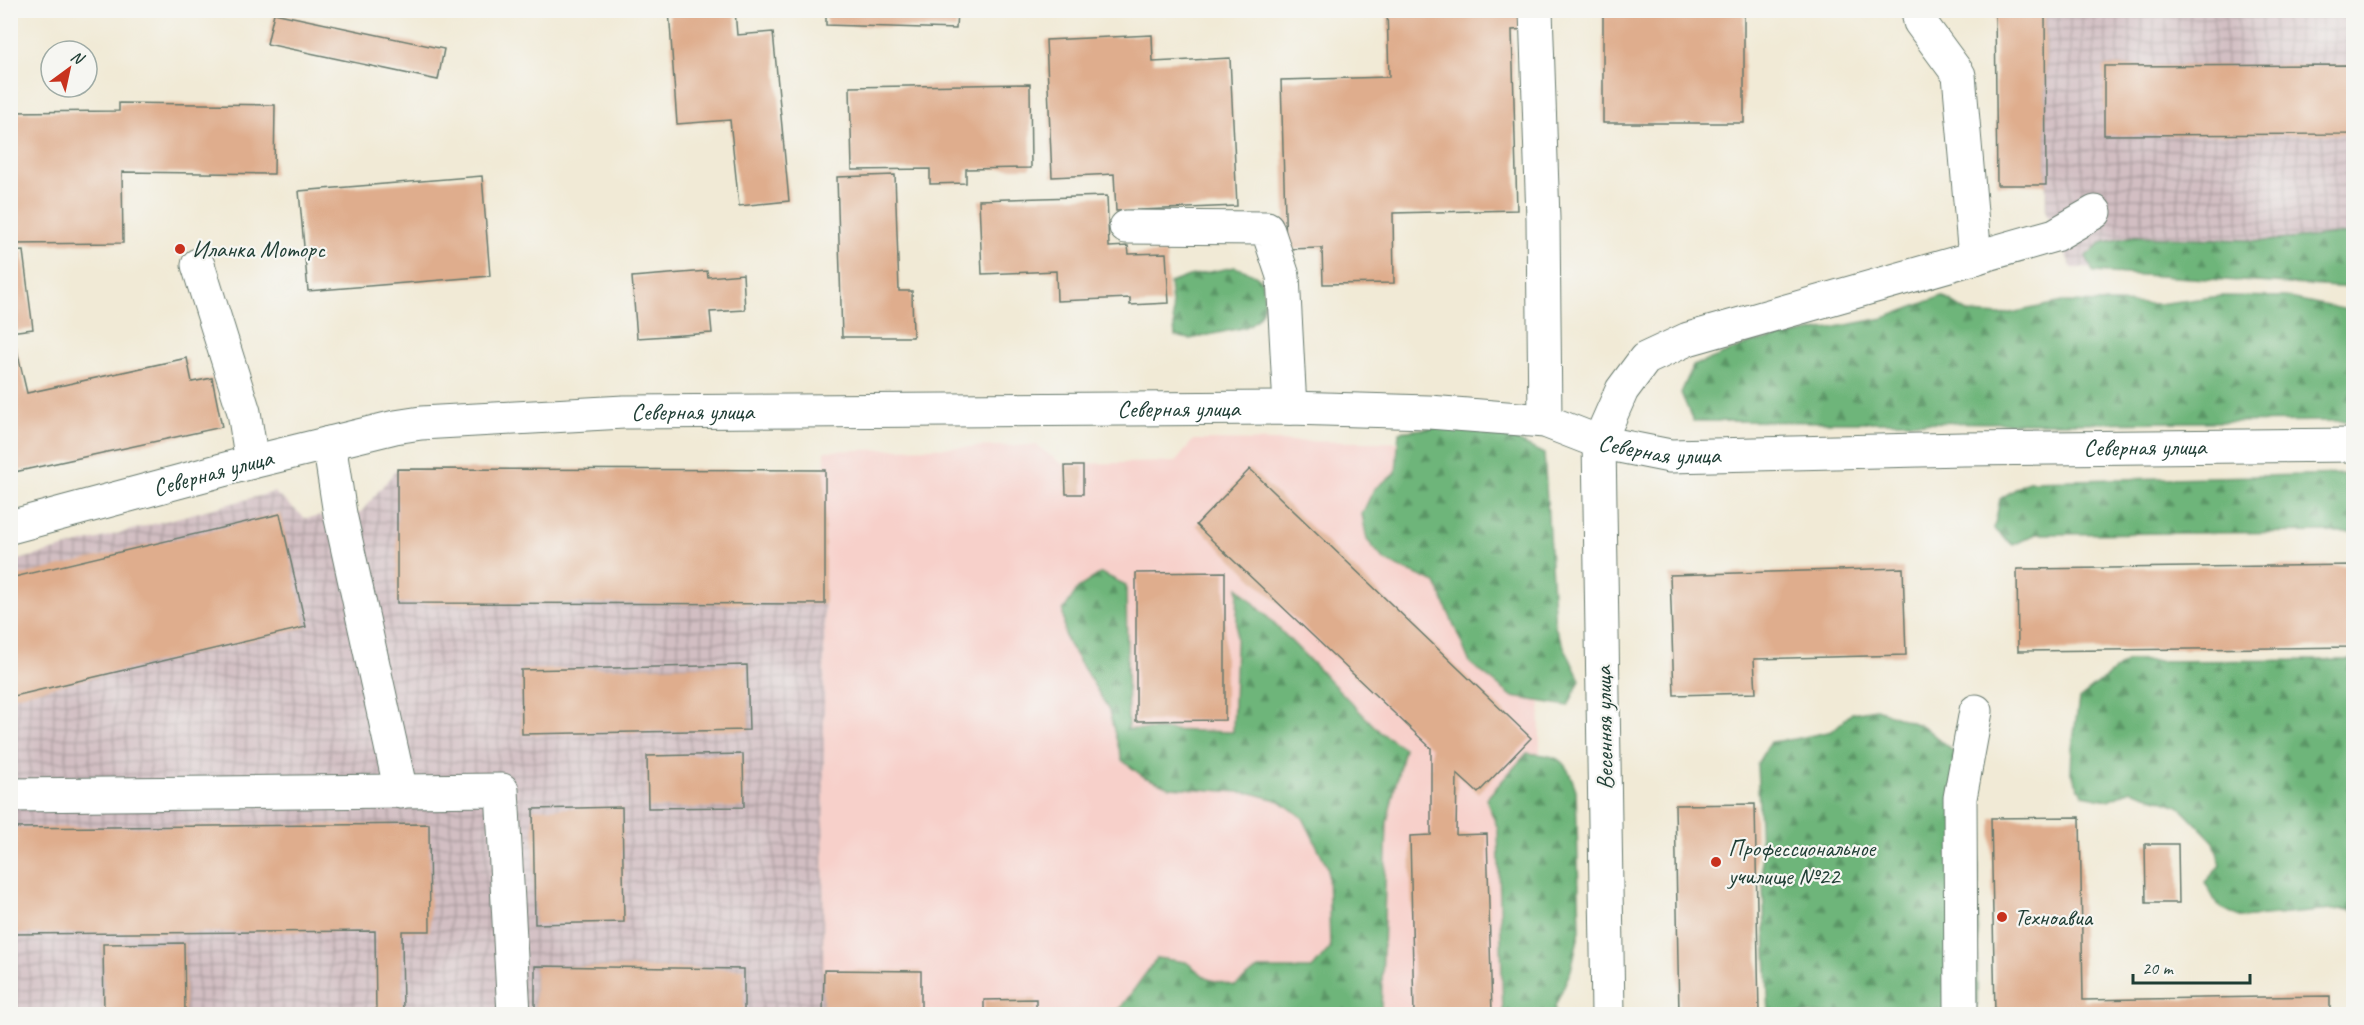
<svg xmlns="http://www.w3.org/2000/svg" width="2364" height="1025" viewBox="0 0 2364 1025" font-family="Caveat,sans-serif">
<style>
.built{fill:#f7d0ca}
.industrial{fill:url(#industrial-grid)}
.forest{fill:url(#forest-firs);stroke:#467957;stroke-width:1.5}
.building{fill:#dfad8d}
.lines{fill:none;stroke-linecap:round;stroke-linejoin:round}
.minor-casing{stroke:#687a6d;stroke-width:35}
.minor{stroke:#fff;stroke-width:33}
.poi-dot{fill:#c8321e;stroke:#f6f6f2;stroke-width:2}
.labels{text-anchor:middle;stroke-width:4.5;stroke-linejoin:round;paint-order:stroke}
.poi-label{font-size:24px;fill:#1f3d34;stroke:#f6f6f2;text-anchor:start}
.street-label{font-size:24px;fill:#1f3d34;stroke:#f6f6f2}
</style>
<defs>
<pattern id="industrial-grid" width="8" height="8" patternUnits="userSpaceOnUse" patternTransform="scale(1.5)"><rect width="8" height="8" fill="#d2bec2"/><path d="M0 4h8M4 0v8" fill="none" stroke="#aa9c9e"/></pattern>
<pattern id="forest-firs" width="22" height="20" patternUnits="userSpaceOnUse" patternTransform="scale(1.5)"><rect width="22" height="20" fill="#6eb57a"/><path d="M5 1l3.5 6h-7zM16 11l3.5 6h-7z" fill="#5a9465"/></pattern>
</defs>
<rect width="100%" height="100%" fill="#f6f6f2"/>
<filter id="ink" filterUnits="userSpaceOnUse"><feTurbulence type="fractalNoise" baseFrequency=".0167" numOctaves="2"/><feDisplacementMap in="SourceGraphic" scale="12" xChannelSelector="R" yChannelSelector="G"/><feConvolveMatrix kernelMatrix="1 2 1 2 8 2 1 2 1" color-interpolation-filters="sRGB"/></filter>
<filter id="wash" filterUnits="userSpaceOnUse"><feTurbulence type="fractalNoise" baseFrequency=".008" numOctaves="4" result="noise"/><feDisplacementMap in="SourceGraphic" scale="24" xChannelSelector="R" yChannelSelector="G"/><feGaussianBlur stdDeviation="1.35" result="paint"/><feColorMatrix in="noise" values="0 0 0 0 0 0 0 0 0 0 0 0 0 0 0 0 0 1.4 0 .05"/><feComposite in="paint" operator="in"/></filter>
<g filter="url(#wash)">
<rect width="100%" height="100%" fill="#f1ead6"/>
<!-- built -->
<path class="built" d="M1193,440L1452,443L1539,506L1541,1014H823L825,451L1036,445L1062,464L1176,462Z"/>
<!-- industrial -->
<path class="industrial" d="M2045,11H2353V272L2072,268L2046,213Z
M397,469L825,470L823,1014H11V562L274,492L305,518L361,512Z"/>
<!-- forest -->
<path class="forest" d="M2353,233V288L2093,272L2086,256L2101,243L2135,236L2268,241Z
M1235,267C1243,270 1252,272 1258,277C1263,281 1262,285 1263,290C1266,307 1262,318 1246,327L1190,339L1175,336L1170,283L1189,276Z
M1942,296L1969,313L2001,315L2063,302L2158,304L2221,296L2285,297L2353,311V421L2043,423L1693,421L1681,393L1693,366L1751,343L1884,318Z
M1438,427L1493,429L1544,454L1555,627L1580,680L1568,706L1513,697L1470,663L1436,583L1385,561L1367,540L1362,514L1374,489L1396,473L1399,432Z
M2353,474V532L2036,534L2013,545L1994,529L2000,499L2028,481Z
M1101,573L1126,585L1128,729L1233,732L1238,587L1380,732L1404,748L1387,822L1381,1014H1116L1157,958L1186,962L1208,979L1235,986L1258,969H1312L1330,948L1328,868L1303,818L1280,801L1252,793L1170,787L1144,777L1122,760L1108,708L1065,638L1063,611L1078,588Z
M2353,660V911L2344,909L2241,918L2218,906L2205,882L2221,865L2214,842L2179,806L2131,790L2108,800L2083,795L2071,773L2072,748L2079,699L2127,661Z
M1876,709L1924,727L1979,773L1977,1005L1972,1014H1769L1757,764L1770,742L1795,739L1832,731L1852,713Z
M1527,753C1560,756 1565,758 1576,790L1580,930L1571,970L1555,1006V1014H1503L1498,829L1486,799Z"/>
<g id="blocks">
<!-- building -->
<path class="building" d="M669,10H735L737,35L773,32L789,201L739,206L730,120L677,124Z
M826,10H957L956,29L826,25Z
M1387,10H1530V29L1512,30L1517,210L1393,213L1394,283L1323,284L1322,248L1286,249L1281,80L1389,77Z
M1603,10H1744V123H1603Z
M1995,10H2045L2046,185H1997Z
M274,13L444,49L438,80L267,44Z
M1152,35L1153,62L1230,58L1237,206L1116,211L1114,174L1052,177L1046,40Z
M2354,65V134L2104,135V66Z
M1030,84L1031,168L966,169V183L930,184V169L852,170L850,87Z
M119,103L275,105L274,174L122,172L123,243L10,244V112L119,111Z
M895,175L899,291H912L913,337H842L837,177Z
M482,176L490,276L308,291L299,191Z
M1107,196L1109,247L1128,246L1129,254L1166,253L1169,303L1130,305V298L1057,301L1056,271L982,274L979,200Z
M23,251L33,329L10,332V252Z
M707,271L708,277L743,274L745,310L710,312L712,333L637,338L632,277Z
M16,346L27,393L187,358L192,382L212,378L222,427L10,473V347Z
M1065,466H1083V494H1066Z
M397,469L825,470V604L397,603Z
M1250,469L1531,738L1478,793L1457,774L1456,835L1487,834L1492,1014H1414L1410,836L1431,835V748L1196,525Z
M280,514L306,627L10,697V578Z
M2354,565V647L2018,651L2017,569Z
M1903,568L1906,655L1754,659L1756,693L1674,695L1670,575Z
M1225,572V720L1136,721V573Z
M747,665L749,730L522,734L521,670Z
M743,754L744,807L648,808L647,756Z
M1755,804L1759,1014H1679L1675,805Z
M622,807L624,922L535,924L533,809Z
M2080,817L2083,1000L2330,996V1014H1995L1991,818Z
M429,824L430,931H402L403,1014H376L375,931L10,934V828Z
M2145,844H2178L2179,903H2146Z
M184,943L185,1014H104L103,944Z
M535,966L744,969V1014H535Z
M824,970L921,971V1014H823Z
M1036,999V1014H984V1000Z"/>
</g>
</g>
<g filter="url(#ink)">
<use href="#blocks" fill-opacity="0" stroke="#687a6d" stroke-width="1.5"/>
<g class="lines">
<!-- minor casing -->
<g class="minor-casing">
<g id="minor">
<path d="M1536,10L1543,219L1545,421"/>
<path d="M1918,10L1920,22L1959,75L1975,258"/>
<path d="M1126,227L1267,228L1283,276L1290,408"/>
<path d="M198,265L244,412L252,462"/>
<path d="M329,443L340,514L401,792"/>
<path id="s1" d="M10,527L252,462L395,427L421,423L624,412L1290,408L1429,412L1545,421L1599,442L1670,456L1963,449L2354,445"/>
<path d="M10,795L502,790L514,1014"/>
<path d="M1608,1014L1599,442L1622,390L1645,359L1688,339L2055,235L2095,212"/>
<path d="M1961,1014L1960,798L1976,711"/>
</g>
</g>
<!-- minor -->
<use href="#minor" class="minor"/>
</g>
</g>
<!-- markers -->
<g class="poi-dot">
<circle cx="180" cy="249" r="6"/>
<circle cx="1716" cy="862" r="6"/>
<circle cx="2002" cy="917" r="6"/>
</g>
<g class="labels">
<!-- poi labels -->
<g class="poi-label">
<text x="192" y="257">Иланка Моторс</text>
<text x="1728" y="856">Профессиональное<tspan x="1728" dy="28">училище №22</tspan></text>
<text x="2014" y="925">Техноавиа</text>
</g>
<!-- street labels -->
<g class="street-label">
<text dy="8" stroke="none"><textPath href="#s1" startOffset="1182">Северная улица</textPath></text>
<text dy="8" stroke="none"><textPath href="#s1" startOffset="696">Северная улица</textPath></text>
<text dy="8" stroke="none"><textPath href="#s1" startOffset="1668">Северная улица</textPath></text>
<text dy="8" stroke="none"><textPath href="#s1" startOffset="2154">Северная улица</textPath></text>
<text dy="8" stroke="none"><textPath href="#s1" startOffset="210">Северная улица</textPath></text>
<text transform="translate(1604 728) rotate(-91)" y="8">Весенняя улица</text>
</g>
</g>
<!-- margin -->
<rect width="2364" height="1025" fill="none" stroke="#f6f6f2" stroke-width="36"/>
<!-- north arrow -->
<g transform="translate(69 69) rotate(33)"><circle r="28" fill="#f6f6f2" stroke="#a0aca6" stroke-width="1.5"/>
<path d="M0-4.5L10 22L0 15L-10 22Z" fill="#c8321e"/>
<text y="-9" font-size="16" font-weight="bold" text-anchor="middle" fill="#1f3d34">N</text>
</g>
<!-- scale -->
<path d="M2133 974v9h117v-9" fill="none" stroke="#1f3d34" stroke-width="3"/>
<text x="2142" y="974" font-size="18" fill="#1f3d34" stroke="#f6f6f2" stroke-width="4.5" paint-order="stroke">20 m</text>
</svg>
